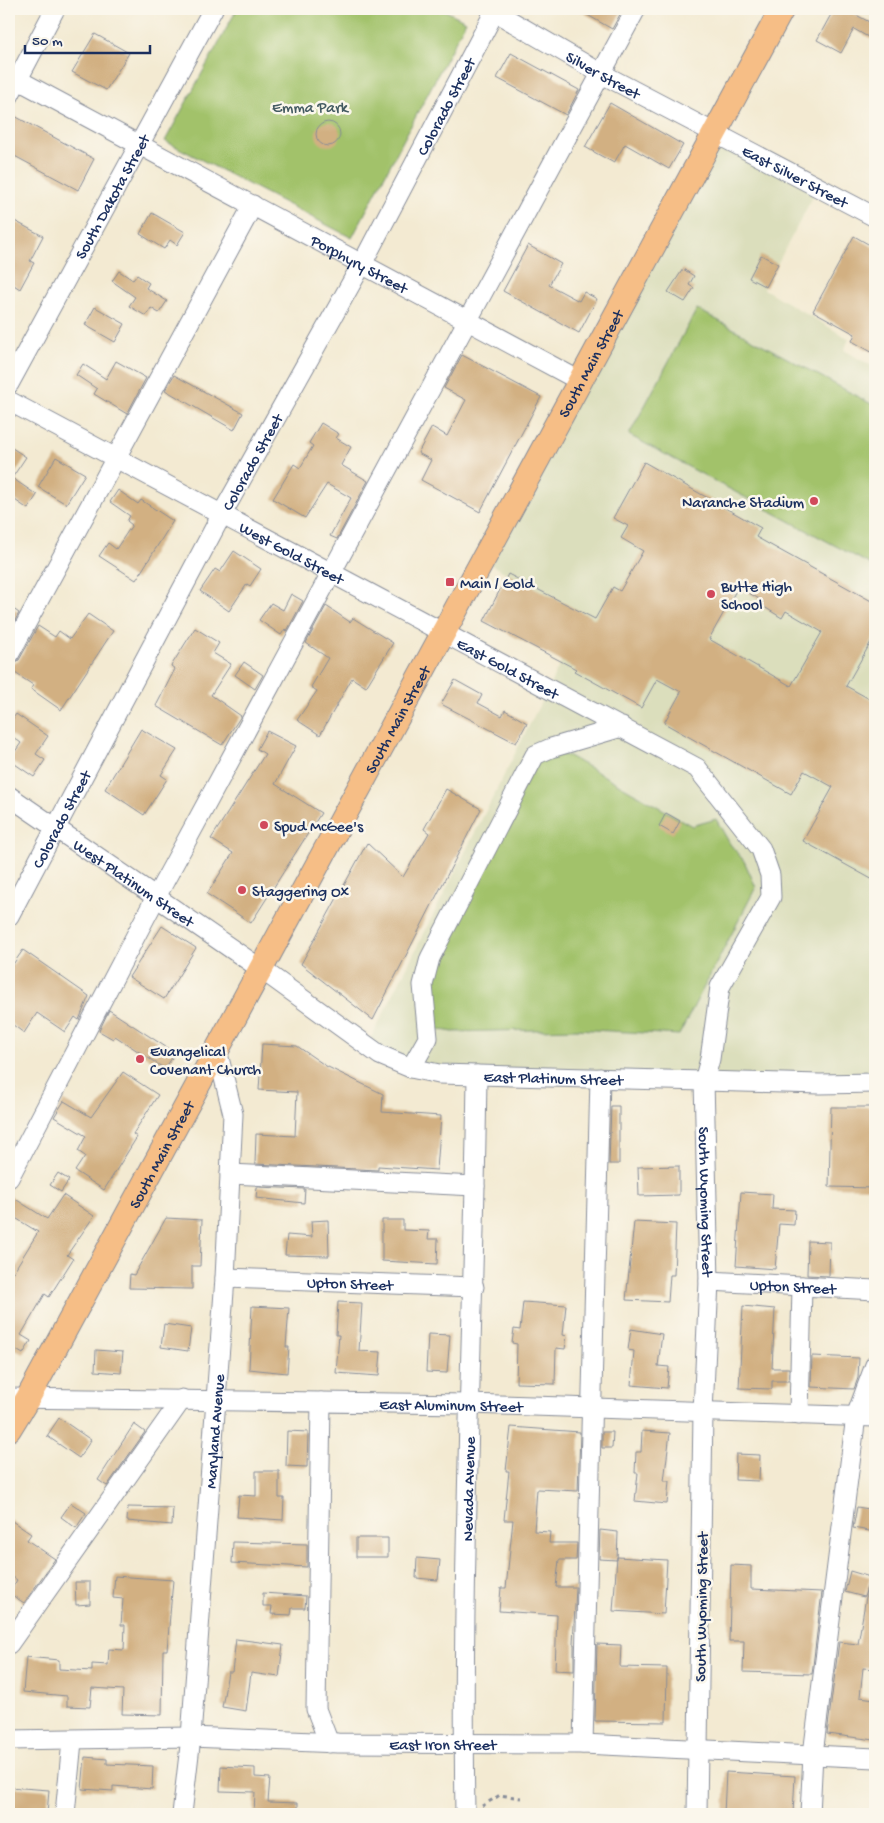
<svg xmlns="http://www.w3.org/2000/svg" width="884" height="1823" viewBox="0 0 884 1823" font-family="'Gochi Hand',sans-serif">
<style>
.built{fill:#dbdebc}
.green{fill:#a2c26a;stroke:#5e7864}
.building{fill:#d2b082;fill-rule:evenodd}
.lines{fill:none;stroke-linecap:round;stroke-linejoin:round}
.minor-casing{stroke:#878c98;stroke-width:21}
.major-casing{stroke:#878c98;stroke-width:26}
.path{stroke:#878c98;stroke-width:3;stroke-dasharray:4 4;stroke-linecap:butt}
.minor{stroke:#fff;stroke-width:19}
.major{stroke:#f6be86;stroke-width:24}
.poi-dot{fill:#d1495b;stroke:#fbf7ec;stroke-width:2}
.labels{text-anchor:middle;stroke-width:5;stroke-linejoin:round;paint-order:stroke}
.street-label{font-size:16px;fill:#1b2f5e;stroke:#fbf7ec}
.park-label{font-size:16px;fill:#445b62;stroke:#fbf7ec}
.poi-label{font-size:16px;fill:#1b2f5e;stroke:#fbf7ec;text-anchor:start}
</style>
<rect width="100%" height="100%" fill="#fbf7ec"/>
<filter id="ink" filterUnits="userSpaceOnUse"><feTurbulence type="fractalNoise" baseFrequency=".02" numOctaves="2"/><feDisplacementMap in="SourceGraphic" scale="10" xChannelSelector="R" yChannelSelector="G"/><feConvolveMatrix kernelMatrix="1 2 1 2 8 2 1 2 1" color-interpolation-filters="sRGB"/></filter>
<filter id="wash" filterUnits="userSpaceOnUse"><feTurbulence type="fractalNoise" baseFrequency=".0096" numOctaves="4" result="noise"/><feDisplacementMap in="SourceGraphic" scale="20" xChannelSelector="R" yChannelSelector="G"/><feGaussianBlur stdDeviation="1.12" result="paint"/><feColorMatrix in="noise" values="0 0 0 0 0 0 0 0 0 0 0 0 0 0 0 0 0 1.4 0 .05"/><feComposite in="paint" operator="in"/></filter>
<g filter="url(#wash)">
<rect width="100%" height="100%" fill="#f3ead2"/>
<!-- built -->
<path class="built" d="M714,133L818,187L764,289L849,339L844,350L875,368V1084L411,1068L367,1046L585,615L482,560Z"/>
<!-- green -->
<path class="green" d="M237,9H442L466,21L352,238L165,141Z
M697,309L875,406V567L629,435Z
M558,754L569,756L692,826L716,819L730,844L744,861L756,887L679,1035L576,1029L453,1032L435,1029L431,961L537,760Z"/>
<g id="blocks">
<!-- building -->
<path class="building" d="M577,9H623L612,29Z
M834,9H845L875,25V41L854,29L841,53L817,40Z
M95,34L129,53L106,90L72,72Z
M511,53L579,90L566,115L497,78Z
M610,103L683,145L669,169L625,144L614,163L585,147Z
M9,113L94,159L78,190L9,153Z
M316 134a12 12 0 1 1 24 0a12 12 0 1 1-24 0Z
M152,213L185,232L177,245L170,240L164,249L140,234Z
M9,218L43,236L30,261L34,263L20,289L9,282Z
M854,236L875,248V354L852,341L855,334L813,311Z
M528,245L561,264L549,285L579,301L584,292L597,299L579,333L503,291Z
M761,255L778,264L766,287L749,278Z
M683,269L694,276L689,285L694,288L685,302L668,292Z
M119,271L133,280L137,275L149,283L146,288L167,301L159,313L151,308L146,316L129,306L135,297L112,281Z
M95,307L125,324L115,342L85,325Z
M462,355L541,397L480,512L421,480L431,460L418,453L432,427L447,436L466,400L444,388Z
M116,361L146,378L127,414L94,394L97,389L76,375L83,364L106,379Z
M174,375L243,413L234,430L165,390Z
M321,423L339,434L336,438L351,447L341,465L368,481L337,539L330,536L351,498L327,484L305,518L273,499L294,464L300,468L313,446L309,443Z
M9,446L26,457L12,478L37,495L28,509L9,496Z
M56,457L85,474L66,504L38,487Z
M644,462L761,528L756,537L875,603V635L846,686L875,702V881L803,841L833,787L804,771L791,794L664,723L681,692L657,679L641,708L574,671L576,669L484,621L508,574L595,619L613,587L620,591L643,551L621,538L628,526L613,518ZM738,587L763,601L761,605L782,618L786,611L822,632L791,686L709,639Z
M118,490L138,504L141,500L173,521L136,580L99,556L108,543L116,549L132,525L127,521L130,516L110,502Z
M234,551L261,569L250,586L247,584L229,611L200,591L215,569L220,572Z
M291,594L303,601L287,631L285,629L281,635L259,620L271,603L283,610Z
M9,606L19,613L9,632Z
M326,606L350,622L353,618L393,643L366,687L352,678L320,735L297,720L317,691L311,687L328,658L306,643Z
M88,614L113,631L61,710L31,689L33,685L9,669V666L19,660L38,626L55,637L59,631L70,639Z
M195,628L219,643L213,653L231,664L211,695L241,716L222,745L156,706L175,669L171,666Z
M244,662L263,675L255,689L235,675Z
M455,680L482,695L478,703L502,716L505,710L527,723L516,743L441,704Z
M16,714L48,736L36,754L45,760L34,777L9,760L21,743L9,734V724Z
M141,729L177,750L161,775L167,779L144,815L105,789Z
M267,731L296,746L275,784L321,813L251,923L207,894L233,853L211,839L265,754L257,749Z
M446,789L481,809L373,1020L301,964L367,843L403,877L429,833L424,829Z
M666,813L680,821L673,834L659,826Z
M162,926L196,948L164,999L129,977Z
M23,950L89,996L79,1020L75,1017L65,1032L37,1013L24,1033L9,1022V970Z
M109,1010L175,1053L165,1069L115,1036L113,1039L99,1031Z
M262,1044L297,1046L326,1066L383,1094L382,1112L441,1116L437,1170L378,1166V1170L255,1164L256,1134L295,1136L297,1092L259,1090Z
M123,1072L158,1095L133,1134L137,1137L104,1190L75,1171L85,1156L78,1151L86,1136L54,1117L64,1101L91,1117Z
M611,1106H619V1164H609Z
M831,1107H875V1188L829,1187Z
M679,1166V1195L639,1196L638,1167Z
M58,1173L69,1180L61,1192L50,1185Z
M257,1187L305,1189L304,1203L256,1198Z
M741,1192L773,1194L772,1209L795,1210L794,1225L779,1224L775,1269L736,1266Z
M9,1195L47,1219L63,1195L94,1216L67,1255L73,1259L49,1297L45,1294L21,1335L31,1341L23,1354L13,1348L9,1356V1279L38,1232L9,1214Z
M166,1218L202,1220L200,1266H192V1289L129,1288L130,1274L134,1275Z
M328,1220L329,1256L285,1255L287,1235L312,1237L311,1221Z
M382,1220H403V1230L429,1231L428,1239H438L437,1264L382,1261Z
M634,1222L676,1224L674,1275H670L668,1302L626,1300Z
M808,1241L830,1242L829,1276L807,1275Z
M338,1302L362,1303L359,1351L381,1352L379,1376L336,1373L339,1335H336Z
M523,1302L566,1305L563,1335L567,1336L565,1349L556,1348L555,1384L516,1383L517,1344L512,1343L514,1329L520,1330Z
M252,1306L289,1308L286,1347H289L287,1373L249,1369Z
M743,1306L775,1309L772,1368H789V1381H772V1389L739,1388Z
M164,1324L191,1328L188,1351L161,1347Z
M631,1329L662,1334L658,1366L669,1367L667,1388L631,1385L634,1351L628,1350Z
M428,1334L450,1335L447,1373L426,1372Z
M96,1350L123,1352L121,1373L95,1371Z
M812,1356L859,1358L858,1378L854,1389L811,1387Z
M59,1418L91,1440L79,1458L47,1436Z
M134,1424L145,1432L107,1486L98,1480Z
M511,1427L580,1432L578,1491L537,1489L534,1531L550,1532L549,1543H577L576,1560H559L556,1587H576L573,1644H574V1671L555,1670L557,1615L499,1611L501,1588H506L513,1520H504L509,1471H506Z
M287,1431L308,1432L307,1467L286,1466Z
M642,1431L670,1433L664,1481H669L667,1504L635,1501L638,1473H635L636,1452H641Z
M602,1432H613L612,1448H602Z
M736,1454L760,1455L759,1481L735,1480Z
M256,1471H279V1498H284L283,1520L237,1517L239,1495L256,1496Z
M71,1503L86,1513L76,1528L61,1517Z
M128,1507L173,1508L172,1525L127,1521Z
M857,1507L875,1510V1532L853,1528Z
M9,1519L31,1534L27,1540L55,1559L24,1603L9,1593L17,1580L9,1574Z
M600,1530L618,1532L617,1560L599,1559Z
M356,1538H388V1557H356Z
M233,1542L307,1544V1567L232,1563Z
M617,1557L667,1560L664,1614L613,1611Z
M417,1558L440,1560L438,1580L416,1578Z
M731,1565L751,1566V1589L822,1592L812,1674L743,1672L744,1641H729Z
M850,1571L870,1577L864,1597L845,1592Z
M115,1576L173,1580L167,1650H163L162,1715L122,1714L123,1690L92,1688L90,1707L67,1706V1696L23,1692L26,1657L59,1660V1669L92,1671V1664L108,1665L109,1649L124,1650L125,1625H121L123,1599L113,1598Z
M75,1582H90V1604L76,1605Z
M868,1585L875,1586V1669L863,1668L860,1697L875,1699V1740L827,1734L839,1642L858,1644Z
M263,1593L306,1596L305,1608H292L291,1615L271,1614L272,1606H263Z
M236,1639L283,1645L279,1677L251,1673L246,1711L222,1707L228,1672H232Z
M597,1644L621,1645L620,1667L667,1668L666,1722L595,1721Z
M85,1757L107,1759V1764L153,1766L152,1789L113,1786V1791L82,1789Z
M221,1766L255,1768V1777L270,1778L268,1802L298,1803V1814H254L255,1792L220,1791Z
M726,1772L795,1776L793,1814H724Z
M9,1787L49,1790L47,1814H9Z"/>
</g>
</g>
<g filter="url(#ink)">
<use href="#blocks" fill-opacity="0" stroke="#878c98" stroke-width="1"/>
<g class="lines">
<!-- minor casing -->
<g class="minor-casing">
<g id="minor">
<path id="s1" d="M490,9L602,74L875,217"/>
<path id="s2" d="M9,75L580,381"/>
<path d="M9,96L55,9"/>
<path id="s3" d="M9,384L213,9"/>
<path id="s4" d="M9,401L697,768L761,849L770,875L771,897L720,987L710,1059L704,1081L709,1281L703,1412L697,1814"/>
<path d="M9,655L253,205"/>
<path id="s5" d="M9,796L261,969L380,1055L411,1068L439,1074L820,1084L875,1083"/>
<path id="s6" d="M9,916L222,514L362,264L496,9"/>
<path d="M411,1068L428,1038L423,985L430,958L535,755L551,748L622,727"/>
<path d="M230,1174L475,1186"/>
<path d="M9,1178L156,897L636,9"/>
<path id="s7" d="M225,1278L474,1287"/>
<path id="s8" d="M709,1281L875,1290"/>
<path id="s9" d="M9,1398L468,1404L875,1417"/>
<path d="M321,1402L316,1709L329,1743"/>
<path d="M799,1415L802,1286"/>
<path d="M9,1644L182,1399"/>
<path id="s10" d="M9,1740L191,1737L338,1743L583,1744L875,1758"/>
<path d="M583,1744L600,1078"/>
<path d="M65,1814L72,1741"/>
<path id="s11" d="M182,1814L191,1737L225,1278L233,1114L217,1050"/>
<path id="s12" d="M465,1814C461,1568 474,1321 477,1075"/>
<path d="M810,1814L813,1754L856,1416L875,1365"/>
</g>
</g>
<!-- major casing -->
<g class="major-casing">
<g id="major">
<path id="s13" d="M9,1429L28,1398L782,9"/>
</g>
</g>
<!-- path -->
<path class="path" d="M482,1806L500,1795L521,1798"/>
<!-- minor -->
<use href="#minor" class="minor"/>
<!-- major -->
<use href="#major" class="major"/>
</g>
</g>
<!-- markers -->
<g class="poi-dot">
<circle cx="814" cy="501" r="5"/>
<rect x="445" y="577" width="10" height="10" rx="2.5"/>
<circle cx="711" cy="594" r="5"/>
<circle cx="264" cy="825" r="5"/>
<circle cx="242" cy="890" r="5"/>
<circle cx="140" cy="1059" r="5"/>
</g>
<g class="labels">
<!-- street labels -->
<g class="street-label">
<text dy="6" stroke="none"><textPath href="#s1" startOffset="131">Silver Street</textPath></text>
<text dy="6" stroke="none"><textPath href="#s6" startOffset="920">Colorado Street</textPath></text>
<text dy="6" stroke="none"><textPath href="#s1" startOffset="348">East Silver Street</textPath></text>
<text dy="6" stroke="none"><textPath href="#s3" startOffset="214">South Dakota Street</textPath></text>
<text dy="6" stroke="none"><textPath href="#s2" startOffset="398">Porphyry Street</textPath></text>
<text dy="6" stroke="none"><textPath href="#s13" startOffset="1214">South Main Street</textPath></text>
<text dy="6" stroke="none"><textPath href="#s6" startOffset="515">Colorado Street</textPath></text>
<text dy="6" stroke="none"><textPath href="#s4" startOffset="321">West Gold Street</textPath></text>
<text dy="6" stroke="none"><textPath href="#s4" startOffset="566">East Gold Street</textPath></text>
<text dy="6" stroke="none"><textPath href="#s13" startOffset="809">South Main Street</textPath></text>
<text dy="6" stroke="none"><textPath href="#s6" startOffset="110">Colorado Street</textPath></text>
<text dy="6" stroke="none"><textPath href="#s5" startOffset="152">West Platinum Street</textPath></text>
<text dy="6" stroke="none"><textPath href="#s5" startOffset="629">East Platinum Street</textPath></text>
<text dy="6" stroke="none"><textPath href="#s13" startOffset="314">South Main Street</textPath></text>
<text dy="6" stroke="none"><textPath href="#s4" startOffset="1252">South Wyoming Street</textPath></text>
<text dy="6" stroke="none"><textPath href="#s7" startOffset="125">Upton Street</textPath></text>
<text dy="6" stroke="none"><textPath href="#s8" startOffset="84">Upton Street</textPath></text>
<text dy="6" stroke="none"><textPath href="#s9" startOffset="442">East Aluminum Street</textPath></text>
<text dy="6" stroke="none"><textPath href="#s11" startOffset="384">Maryland Avenue</textPath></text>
<text dy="6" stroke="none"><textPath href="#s12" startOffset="325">Nevada Avenue</textPath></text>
<text transform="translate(700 1607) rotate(-89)" y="6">South Wyoming Street</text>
<text dy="6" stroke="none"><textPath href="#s10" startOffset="434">East Iron Street</textPath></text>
</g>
<!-- park labels -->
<g class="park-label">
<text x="310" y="112">Emma Park</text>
</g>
<!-- poi labels -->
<g class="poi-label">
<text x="804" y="507" text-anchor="end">Naranche Stadium</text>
<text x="460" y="588">Main / Gold</text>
<text x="721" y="591">Butte High<tspan x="721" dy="18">School</tspan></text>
<text x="274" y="831">Spud McGee's</text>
<text x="252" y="896">Staggering Ox</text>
<text x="150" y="1056">Evangelical<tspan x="150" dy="18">Covenant Church</tspan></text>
</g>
</g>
<!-- margin -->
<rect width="884" height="1823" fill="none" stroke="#fbf7ec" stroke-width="30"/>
<!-- scale -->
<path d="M25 45v8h125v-8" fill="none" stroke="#1b2f5e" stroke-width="2.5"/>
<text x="32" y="45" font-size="15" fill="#1b2f5e" stroke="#fbf7ec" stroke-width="4" paint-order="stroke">50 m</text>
</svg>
